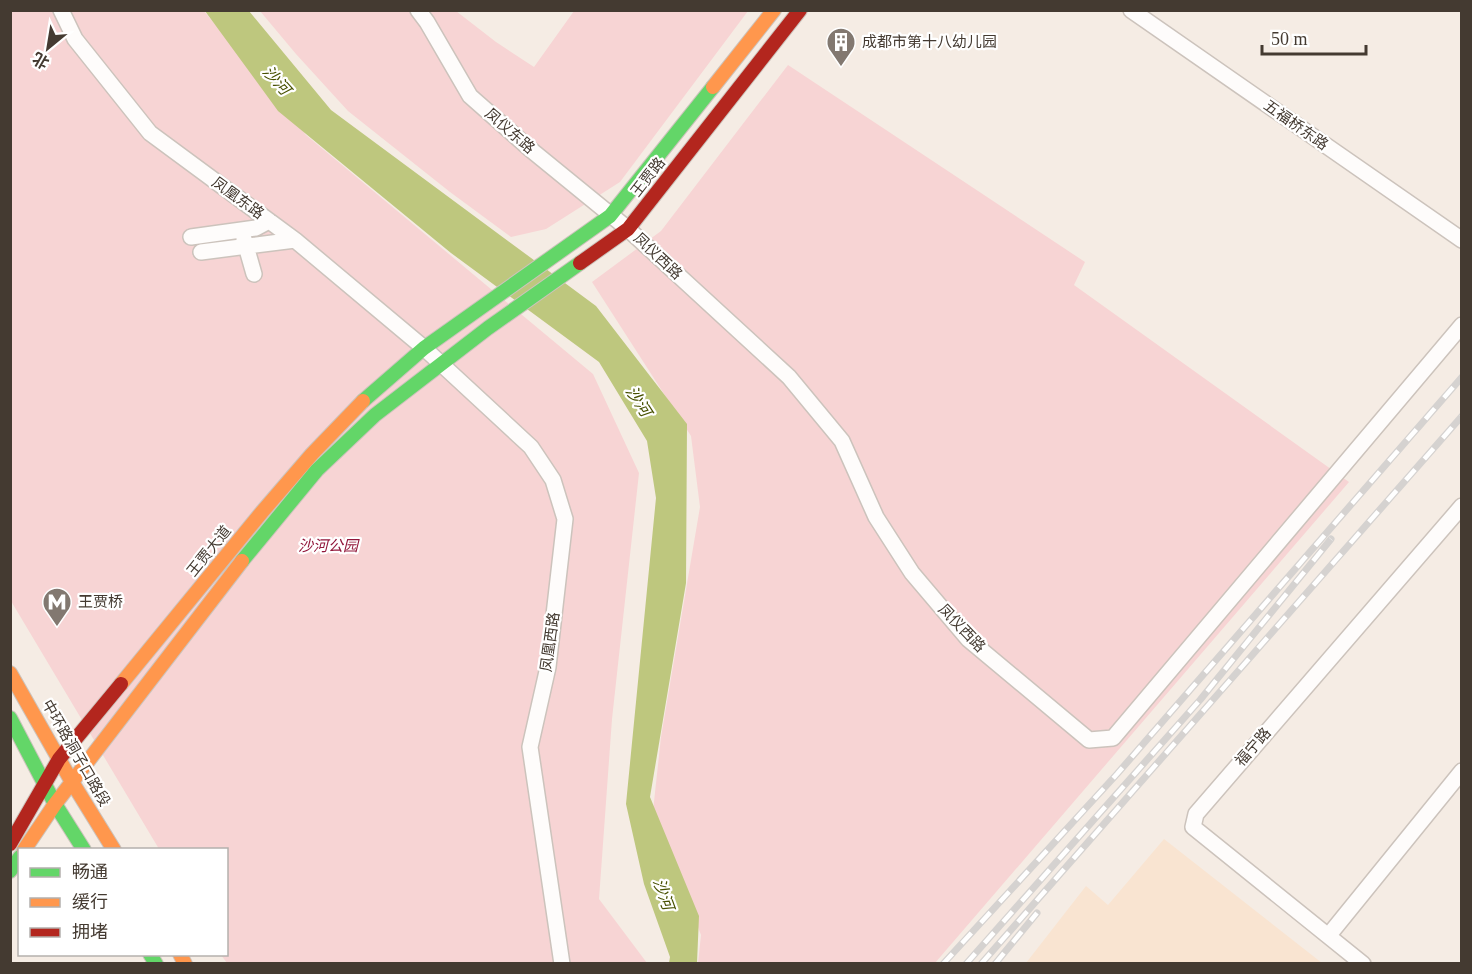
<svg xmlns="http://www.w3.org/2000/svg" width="1472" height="974" viewBox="0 0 1472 974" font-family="'Times New Roman','Noto Sans SC',serif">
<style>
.built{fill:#f9e4d1}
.green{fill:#f7d4d4}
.water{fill:#bec77e}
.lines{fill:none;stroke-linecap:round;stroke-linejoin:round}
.street-casing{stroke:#ccc3bc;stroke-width:18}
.fast-casing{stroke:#ccc3bc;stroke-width:16}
.slow-casing{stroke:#ccc3bc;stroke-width:16}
.jam-casing{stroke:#ccc3bc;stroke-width:16}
.street{stroke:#fefcfb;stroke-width:15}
.fast{stroke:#63d668;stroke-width:14}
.slow{stroke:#ff974d;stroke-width:14}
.jam{stroke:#b3261e;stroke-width:14}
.rail-casing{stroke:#d5d2d0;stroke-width:7}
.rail{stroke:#fff;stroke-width:4.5;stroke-dasharray:14;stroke-linecap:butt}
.labels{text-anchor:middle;stroke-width:4.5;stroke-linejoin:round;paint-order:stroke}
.poi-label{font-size:15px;fill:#443a31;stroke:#fff;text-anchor:start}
.street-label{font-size:15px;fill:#443a31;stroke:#fff}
.park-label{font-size:15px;font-style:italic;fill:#91163a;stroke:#fff}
.water-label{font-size:16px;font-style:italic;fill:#485102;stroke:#fff}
</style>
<rect width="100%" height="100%" fill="#f5ece4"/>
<!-- built -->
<path class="built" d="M1164,839L1322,963H1026L1086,886L1108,905Z"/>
<!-- green -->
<path class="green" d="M10,11H204L306,135L593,374L639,473L612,719L599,899L647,963H227L221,955L226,954V850L159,849L11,601Z
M260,11H456L496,42L534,67L574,11H748L620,182L546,229L511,237L450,192L348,111L296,54Z
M788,65L1085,262L1074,285L1349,482L935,963H698L701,935L653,811L661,737L700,507L691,436L592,282L661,231Z"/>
<!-- water -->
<path class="water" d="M205,11H249L331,110L596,306L687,424L686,583L650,797L699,916L697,963H669L670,957L644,884L626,804L656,498L647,441L599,362L451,253L278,111Z"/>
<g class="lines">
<!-- street casing -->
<g class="street-casing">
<path id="street" d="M61,10L75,39L150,133L295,240L424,348L531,447L553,480L565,519L548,667L530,747L562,964
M418,10L427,22L470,96L530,149L628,229L789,377L842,441L876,517L912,573L968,639L1089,740L1113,738L1462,325
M1131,10L1462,240
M191,237L256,228L269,221
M244,239L254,274
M201,252L295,240
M1329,935L1462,771
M1363,964L1193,827L1196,814L1462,506"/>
</g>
<!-- fast casing -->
<g class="fast-casing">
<path id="fast" d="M363,401L424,348L610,216L713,87
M242,561L317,470L375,415L488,328L580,263
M10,718L55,804L84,850
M10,871L20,857
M150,954L156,964"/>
</g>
<!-- slow casing -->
<g class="slow-casing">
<path id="slow" d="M713,87L774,10
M10,673L72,782L114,850
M121,684L262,512L312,454L363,401
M24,850L55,804L242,561
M180,954L185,964"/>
</g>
<!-- jam casing -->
<g class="jam-casing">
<path id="jam" d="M580,263L628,229L800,10
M10,844L59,759L121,684"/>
</g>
<!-- street -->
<use href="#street" class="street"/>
<!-- fast -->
<use href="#fast" class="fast"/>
<!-- slow -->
<use href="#slow" class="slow"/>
<!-- jam -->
<use href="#jam" class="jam"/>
<!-- rail casing -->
<g class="rail-casing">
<path id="rail" d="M943,964L1117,774L1462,377
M966,964L1200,700L1331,539
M981,964L1462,416
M995,964L1037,913"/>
</g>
<!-- rail -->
<use href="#rail" class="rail"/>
</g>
<!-- icons -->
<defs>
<g id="building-pin" transform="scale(1.5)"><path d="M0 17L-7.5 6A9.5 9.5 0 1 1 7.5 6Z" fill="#827870" stroke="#fff"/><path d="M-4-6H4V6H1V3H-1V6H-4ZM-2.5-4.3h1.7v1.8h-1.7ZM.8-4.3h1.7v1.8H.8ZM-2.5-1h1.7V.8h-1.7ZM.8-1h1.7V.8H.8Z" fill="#fff"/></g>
<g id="metro-pin" transform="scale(1.5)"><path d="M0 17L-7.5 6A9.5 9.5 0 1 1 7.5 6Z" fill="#827870" stroke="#fff"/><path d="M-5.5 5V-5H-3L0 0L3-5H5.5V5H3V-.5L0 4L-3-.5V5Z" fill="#fff"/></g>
</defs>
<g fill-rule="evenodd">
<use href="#building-pin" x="841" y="42"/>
<use href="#metro-pin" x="57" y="602"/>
</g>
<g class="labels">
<!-- poi labels -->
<g class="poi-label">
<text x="862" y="47">成都市第十八幼儿园</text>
<text x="78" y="607">王贾桥</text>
</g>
<!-- street labels -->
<g class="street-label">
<text transform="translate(1296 125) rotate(35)" y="5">五福桥东路</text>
<text transform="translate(510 131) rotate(41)" y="5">凤仪东路</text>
<text transform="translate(648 177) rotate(-52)" y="5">王贾路</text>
<text transform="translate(238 198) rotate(36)" y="5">凤凰东路</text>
<text transform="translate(658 256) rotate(43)" y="5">凤仪西路</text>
<text transform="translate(209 551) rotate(-51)" y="5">王贾大道</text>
<text transform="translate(962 628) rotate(46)" y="5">凤仪西路</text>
<text transform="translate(550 642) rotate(-82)" y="5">凤凰西路</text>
<text transform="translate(1253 747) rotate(-49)" y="5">福宁路</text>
<text transform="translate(76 753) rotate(60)" y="5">中环路洞子口路段</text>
</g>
<!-- park labels -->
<g class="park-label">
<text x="328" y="551">沙河公园</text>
</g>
<!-- water labels -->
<g class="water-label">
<text transform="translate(277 80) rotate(48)" y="6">沙河</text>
<text transform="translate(639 401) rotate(57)" y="6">沙河</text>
<text transform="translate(664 894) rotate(70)" y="6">沙河</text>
</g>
</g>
<!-- border -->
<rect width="1472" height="974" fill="none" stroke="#443a31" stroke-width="24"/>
<!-- legend -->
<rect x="18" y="848" width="210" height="108" fill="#ffffff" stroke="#b4b0ad" stroke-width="1.5"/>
<rect x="30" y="868" width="30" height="9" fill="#63d668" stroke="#b4b0ad" stroke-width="1.5"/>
<text x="72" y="878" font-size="18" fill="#443a31">畅通</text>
<rect x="30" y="898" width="30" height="9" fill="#ff974d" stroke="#b4b0ad" stroke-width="1.5"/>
<text x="72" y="908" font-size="18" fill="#443a31">缓行</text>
<rect x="30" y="928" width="30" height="9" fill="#b3261e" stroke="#b4b0ad" stroke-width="1.5"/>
<text x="72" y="938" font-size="18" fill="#443a31">拥堵</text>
<!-- north arrow -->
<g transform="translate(48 48) rotate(210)" stroke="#ffffff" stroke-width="4.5" paint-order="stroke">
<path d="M0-4.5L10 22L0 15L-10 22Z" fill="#443a31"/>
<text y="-9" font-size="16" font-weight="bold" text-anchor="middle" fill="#443a31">北</text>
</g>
<!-- scale -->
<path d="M1262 45v9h104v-9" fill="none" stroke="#443a31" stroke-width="3"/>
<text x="1271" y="45" font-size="18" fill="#443a31" stroke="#ffffff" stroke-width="4.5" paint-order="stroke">50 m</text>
</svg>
